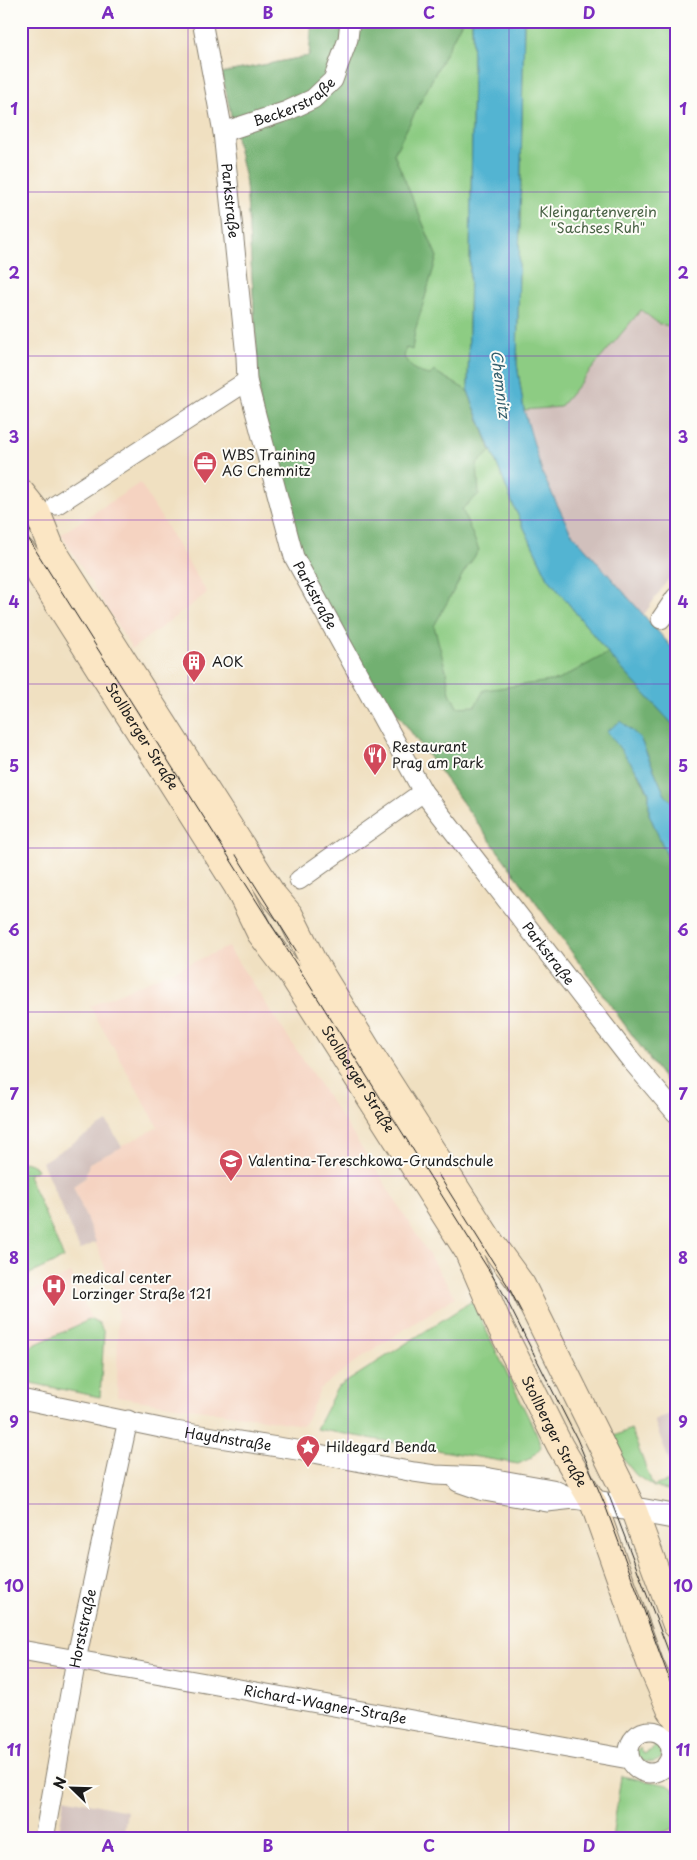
<svg xmlns="http://www.w3.org/2000/svg" width="697" height="1860" viewBox="0 0 697 1860" font-family="'Playpen Sans',sans-serif">
<style>
.built{fill:#f5d3c1}
.industrial{fill:#d1c0bc}
.green{fill:#8dcc83;stroke:#547450}
.forest{fill:#72b071;stroke:#476646}
.water{fill:#53b4d2;stroke:#386877}
.lines{fill:none;stroke-linecap:round;stroke-linejoin:round}
.minor-casing{stroke:#867e6e;stroke-width:21}
.tertiary-casing{stroke:#867e6e;stroke-width:26}
.secondary-casing{stroke:#867e6e;stroke-width:28}
.minor{stroke:#fff;stroke-width:19}
.tertiary{stroke:#fff;stroke-width:24}
.secondary{stroke:#fbe6c4;stroke-width:26}
.tram{stroke:#1c1c1c;stroke-width:1}
.grid{fill:none;stroke:#7b2cbf;stroke-width:1;stroke-opacity:0.55}
.labels{text-anchor:middle;stroke-width:4;stroke-linejoin:round;paint-order:stroke}
.street-label{font-size:14px;fill:#1c1c1c;stroke:#fdfcf7}
.park-label{font-size:14px;fill:#496245;stroke:#fdfcf7}
.poi-label{font-size:14px;fill:#1c1c1c;stroke:#fdfcf7;text-anchor:start}
.water-label{font-size:15px;font-style:italic;fill:#35606e;stroke:#fdfcf7}
.neatline{fill:none;stroke:#7b2cbf;stroke-width:2}
.grid-label{font-size:16px;text-anchor:middle;font-weight:bold;fill:#7b2cbf}
</style>
<rect width="100%" height="100%" fill="#fdfcf7"/>
<filter id="ink" filterUnits="userSpaceOnUse"><feTurbulence type="fractalNoise" baseFrequency=".02" numOctaves="2"/><feDisplacementMap in="SourceGraphic" scale="10" xChannelSelector="R" yChannelSelector="G"/><feConvolveMatrix kernelMatrix="1 2 1 2 8 2 1 2 1" color-interpolation-filters="sRGB"/></filter>
<filter id="wash" filterUnits="userSpaceOnUse"><feTurbulence type="fractalNoise" baseFrequency=".0096" numOctaves="4" result="noise"/><feDisplacementMap in="SourceGraphic" scale="20" xChannelSelector="R" yChannelSelector="G"/><feGaussianBlur stdDeviation="1.12" result="paint"/><feColorMatrix in="noise" values="0 0 0 0 0 0 0 0 0 0 0 0 0 0 0 0 0 1.4 0 .05"/><feComposite in="paint" operator="in"/></filter>
<g filter="url(#wash)">
<rect width="100%" height="100%" fill="#f0e0c1"/>
<!-- built -->
<path class="built" d="M140,483L207,593L132,649L61,534Z
M228,947L372,1163L455,1297L366,1354L320,1389L307,1420L302,1425L117,1397L118,1300L73,1186L85,1178L89,1163L158,1127L90,1006Z
M71,1273L91,1319L21,1351V1296Z"/>
<!-- industrial -->
<path class="industrial" d="M641,310L659,324L669,326L676,330V568L643,616L570,531L543,475L524,410L560,406Z
M107,1122L122,1147L89,1163L85,1178L73,1186L96,1242L80,1250L42,1162Z
M676,1412V1480L654,1420Z
M64,1798L127,1811L123,1839H58Z"/>
<!-- green -->
<path class="green" d="M312,21H472L473,66L468,391L514,507L548,578L611,657L676,806L665,795L649,814L676,876V1095L298,577L264,464L246,183L222,73L309,56Z
M524,21H676V330L669,326L659,324L641,310L560,407L524,410L517,364Z
M24,1162C29,1163 35,1165 37,1170L28,1175L64,1258L21,1278V1163Z
M472,1301L538,1437L541,1447L531,1458L518,1464L316,1429L337,1388Z
M91,1319L99,1323L104,1333L100,1397L21,1381V1351Z
M631,1429L653,1486L676,1479V1492L654,1487L636,1475L607,1439Z
M651,1740C664,1743 668,1759 654,1762C650,1763 643,1761 638,1760L635,1753L640,1747L644,1754L655,1748Z
M621,1776L668,1785L676,1791V1827L649,1839H612Z"/>
<!-- forest -->
<path class="forest" d="M312,21H462L394,154L437,257L415,331L412,350L406,348L404,357C411,368 417,373 430,375L434,371L468,391L491,451L477,464L479,494L462,509L479,550L464,572L434,626L445,667L450,693L457,707L475,706L484,690L558,680L608,653L676,728V806L665,795L640,738L631,762L649,793V814L676,876V1095L298,577L264,464L246,183L222,73L309,56Z"/>
<!-- water -->
<path class="water" d="M472,21H524L517,364L524,410L543,475L570,531L676,652V728L611,657L548,578L514,507L468,391L473,66Z
M621,721L640,738L665,795L676,806V876L649,814V793L641,777L607,731Z"/>
</g>
<g filter="url(#ink)">
<g class="lines">
<!-- minor casing -->
<g class="minor-casing">
<g id="minor">
<path id="s1" d="M202,21L223,132L246,357L247,381L294,557L423,792L630,1059L676,1113"/>
<path id="s2" d="M223,132L287,111L313,99L333,80L348,39L350,21"/>
<path d="M56,505L247,381"/>
<path d="M661,619L676,597"/>
<path d="M299,880L423,792"/>
<path id="s3" d="M21,1399L175,1431L303,1451L414,1472L435,1475L485,1477L552,1489L574,1499L593,1502"/>
<path d="M458,1482L484,1491L547,1502L574,1499"/>
<path id="s4" d="M21,1650L629,1759"/>
<circle cx="650" cy="1752" r="21"/>
<path id="s5" d="M44,1839L76,1660L128,1420"/>
</g>
</g>
<!-- tertiary casing -->
<g class="tertiary-casing">
<path id="tertiary" d="M593,1502L676,1517"/>
</g>
<!-- secondary casing -->
<g class="secondary-casing">
<g id="secondary">
<path d="M21,492L37,512L51,547L273,895L290,915L313,961L373,1058L492,1244L522,1285L634,1511L676,1625"/>
<path id="s6" d="M21,550L33,564L237,886L260,933L292,975L467,1250L498,1322L560,1446L593,1502L650,1663L670,1709L676,1718"/>
</g>
</g>
<!-- minor -->
<use href="#minor" class="minor"/>
<!-- tertiary -->
<use href="#tertiary" class="tertiary"/>
<!-- secondary -->
<use href="#secondary" class="secondary"/>
<!-- tram -->
<path class="tram" d="M21,516L31,532
M21,527L502,1291L577,1439L605,1505L676,1697
M236,855L297,952
M438,1174L508,1286L522,1313
M608,1493L676,1671"/>
</g>
</g>
<!-- grid -->
<path class="grid" d="M188,21V1839M348,21V1839M509,21V1839M21,192H676M21,356H676M21,520H676M21,684H676M21,848H676M21,1012H676M21,1176H676M21,1340H676M21,1504H676M21,1668H676"/>
<!-- icons -->
<defs>
<g id="office-pin" transform="scale(1.25)"><path d="M0 17L-7.5 6A9.5 9.5 0 1 1 7.5 6Z" fill="#d1495b" stroke="#fdfcf7"/><path d="M-6-3h4V-5.5h4V-3h4V5H-6ZM-1-4.5V-3h2v-1.5ZM-6 0V1H6V0Z" fill="#fff"/></g>
<g id="building-pin" transform="scale(1.25)"><path d="M0 17L-7.5 6A9.5 9.5 0 1 1 7.5 6Z" fill="#d1495b" stroke="#fdfcf7"/><path d="M-4-6H4V6H1V3H-1V6H-4ZM-2.5-4.3h1.7v1.8h-1.7ZM.8-4.3h1.7v1.8H.8ZM-2.5-1h1.7V.8h-1.7ZM.8-1h1.7V.8H.8Z" fill="#fff"/></g>
<g id="restaurant-pin" transform="scale(1.25)"><path d="M0 17L-7.5 6A9.5 9.5 0 1 1 7.5 6Z" fill="#d1495b" stroke="#fdfcf7"/><path d="M-5-6h1v4h1v-4h1v4h1v-4h1v5L-1.5 .5V6h-2V.5L-5-1ZM5-6V6H3V1.5H1.5Q1.5-4 5-6Z" fill="#fff"/></g>
<g id="school-pin" transform="scale(1.25)"><path d="M0 17L-7.5 6A9.5 9.5 0 1 1 7.5 6Z" fill="#d1495b" stroke="#fdfcf7"/><path d="M0-5L7-2L0 1L-7-2ZM-4 1L0 2.5L4 1V4Q0 6-4 4Z" fill="#fff"/></g>
<g id="hospital-pin" transform="scale(1.25)"><path d="M0 17L-7.5 6A9.5 9.5 0 1 1 7.5 6Z" fill="#d1495b" stroke="#fdfcf7"/><path d="M-5-5h3v3.5h4V-5h3V5h-3V1.5h-4V5h-3Z" fill="#fff"/></g>
<g id="sight-pin" transform="scale(1.25)"><path d="M0 17L-7.5 6A9.5 9.5 0 1 1 7.5 6Z" fill="#d1495b" stroke="#fdfcf7"/><path d="M0-6L1.8-2.2L6-1.7L2.9 1.2L3.7 5.4L0 3.3L-3.7 5.4L-2.9 1.2L-6-1.7L-1.8-2.2Z" fill="#fff"/></g>
</defs>
<g fill-rule="evenodd">
<use href="#office-pin" x="205" y="463"/>
<use href="#building-pin" x="194" y="662"/>
<use href="#restaurant-pin" x="375" y="755"/>
<use href="#school-pin" x="231" y="1161"/>
<use href="#hospital-pin" x="54" y="1286"/>
<use href="#sight-pin" x="308" y="1447"/>
</g>
<g class="labels">
<!-- street labels -->
<g class="street-label">
<text dy="5" stroke="none"><textPath href="#s2" startOffset="78">Beckerstraße</textPath></text>
<text dy="5" stroke="none"><textPath href="#s1" startOffset="182">Parkstraße</textPath></text>
<text dy="5" stroke="none"><textPath href="#s1" startOffset="589">Parkstraße</textPath></text>
<text dy="5" stroke="none"><textPath href="#s6" startOffset="222">Stollberger Straße</textPath></text>
<text dy="5" stroke="none"><textPath href="#s1" startOffset="1018">Parkstraße</textPath></text>
<text dy="5" stroke="none"><textPath href="#s6" startOffset="628">Stollberger Straße</textPath></text>
<text dy="5" stroke="none"><textPath href="#s6" startOffset="1032">Stollberger Straße</textPath></text>
<text dy="5" stroke="none"><textPath href="#s3" startOffset="211">Haydnstraße</textPath></text>
<text dy="5" stroke="none"><textPath href="#s5" startOffset="214">Horststraße</textPath></text>
<text dy="5" stroke="none"><textPath href="#s4" startOffset="309">Richard-Wagner-Straße</textPath></text>
</g>
<!-- park labels -->
<g class="park-label">
<text x="598" y="217">Kleingartenverein<tspan x="598" dy="16">"Sachses Ruh"</tspan></text>
</g>
<!-- poi labels -->
<g class="poi-label">
<text x="222" y="460">WBS Training<tspan x="222" dy="16">AG Chemnitz</tspan></text>
<text x="212" y="667">AOK</text>
<text x="392" y="752">Restaurant<tspan x="392" dy="16">Prag am Park</tspan></text>
<text x="248" y="1166">Valentina-Tereschkowa-Grundschule</text>
<text x="72" y="1283">medical center<tspan x="72" dy="16">Lorzinger Straße 121</tspan></text>
<text x="326" y="1452">Hildegard Benda</text>
</g>
<!-- water labels -->
<g class="water-label">
<text transform="translate(500 384) rotate(83)" y="5">Chemnitz</text>
</g>
</g>
<!-- margin -->
<rect width="697" height="1860" fill="none" stroke="#fdfcf7" stroke-width="55"/>
<!-- north arrow -->
<g transform="translate(72 1788) rotate(293)" stroke="#fdfcf7" stroke-width="4" paint-order="stroke">
<path d="M0-4L9 19L0 12L-9 19Z" fill="#1c1c1c"/>
<text y="-8" font-size="14" font-weight="bold" text-anchor="middle" fill="#1c1c1c">N</text>
</g>
<rect x="28" y="28" width="642" height="1804" class="neatline"/>
<g class="grid-label">
<text x="108" y="19">A</text>
<text x="268" y="19">B</text>
<text x="429" y="19">C</text>
<text x="589" y="19">D</text>
<text x="14" y="115">1</text>
<text x="683" y="115">1</text>
<text x="14" y="279">2</text>
<text x="683" y="279">2</text>
<text x="14" y="443">3</text>
<text x="683" y="443">3</text>
<text x="14" y="608">4</text>
<text x="683" y="608">4</text>
<text x="14" y="772">5</text>
<text x="683" y="772">5</text>
<text x="14" y="936">6</text>
<text x="683" y="936">6</text>
<text x="14" y="1100">7</text>
<text x="683" y="1100">7</text>
<text x="14" y="1264">8</text>
<text x="683" y="1264">8</text>
<text x="14" y="1428">9</text>
<text x="683" y="1428">9</text>
<text x="14" y="1592">10</text>
<text x="683" y="1592">10</text>
<text x="14" y="1756">11</text>
<text x="683" y="1756">11</text>
<text x="108" y="1852">A</text>
<text x="268" y="1852">B</text>
<text x="429" y="1852">C</text>
<text x="589" y="1852">D</text>
</g>
</svg>
